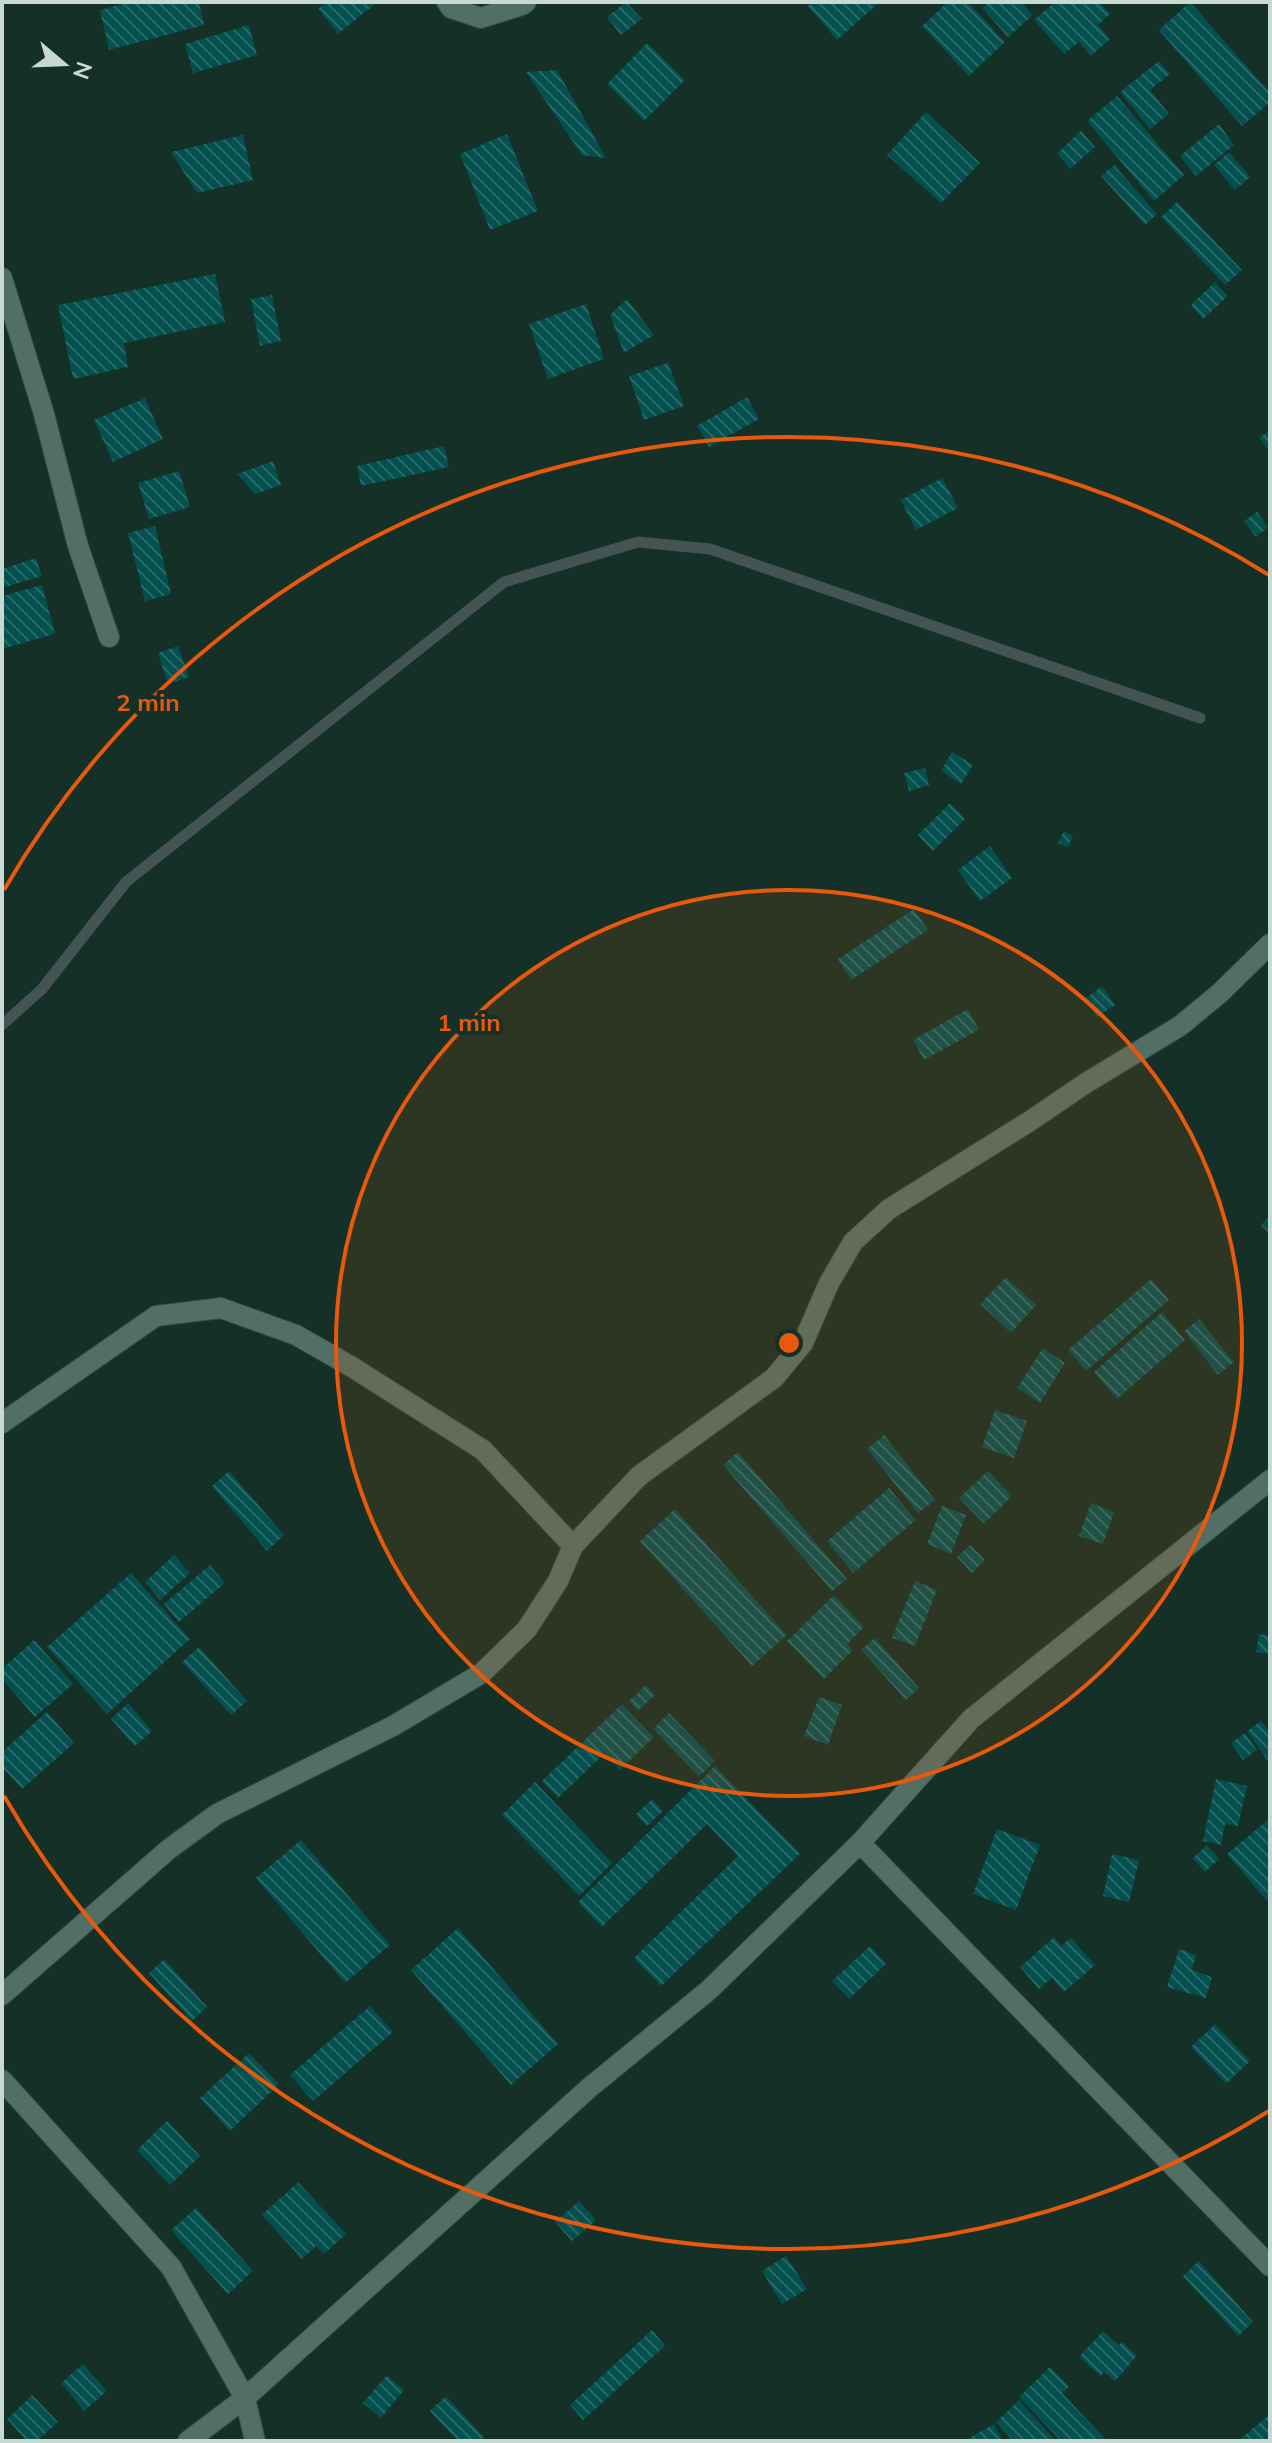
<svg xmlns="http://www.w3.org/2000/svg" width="1272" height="2443" viewBox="0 0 1272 2443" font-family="Mulish,sans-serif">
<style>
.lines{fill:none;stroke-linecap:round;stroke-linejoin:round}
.stream{stroke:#445455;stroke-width:11}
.building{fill:url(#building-back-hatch)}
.minor-casing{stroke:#344a42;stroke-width:22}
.minor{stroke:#516f64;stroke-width:20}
.ring{fill:none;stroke:#e8590c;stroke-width:4}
.centre{fill:#e8590c;stroke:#143027;stroke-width:4}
.ring-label{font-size:24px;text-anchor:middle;font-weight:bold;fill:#e8590c;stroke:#143027;stroke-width:8;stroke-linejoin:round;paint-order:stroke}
</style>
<defs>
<pattern id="building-back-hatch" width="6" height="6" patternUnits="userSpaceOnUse" patternTransform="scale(2)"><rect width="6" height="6" fill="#04504f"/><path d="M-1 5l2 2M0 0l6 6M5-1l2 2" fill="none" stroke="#276967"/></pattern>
</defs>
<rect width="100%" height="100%" fill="#143027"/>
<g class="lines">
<!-- stream -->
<path class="stream" d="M2,1025L42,989L126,882L504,582L638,542L710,549L1200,718"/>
</g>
<!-- building -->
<path class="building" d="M130,2H199L204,25L109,50L100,10Z
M326,2H373L375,4L338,34L318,9Z
M626,2L642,19L621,35L607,17Z
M812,2H880L837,40L808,6Z
M948,2H968L1005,42L969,76L922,26Z
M988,2H1021L1033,15L1008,37L982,8Z
M1055,2H1099L1110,14L1098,25L1110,39L1091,56L1079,42L1064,54L1034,20Z
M1190,2L1270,93V102L1242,126L1159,30Z
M249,25L257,55L193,73L185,44Z
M647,43L685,80L644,121L607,84Z
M1159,61L1170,74L1150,90L1169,114L1150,129L1120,92Z
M557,70L606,158L582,155L526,72Z
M1117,96L1184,175L1154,201L1087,121Z
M926,112L980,163L941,203L887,155Z
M1219,124L1234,145L1196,176L1180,156Z
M1081,131L1095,147L1070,169L1057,153Z
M507,134L538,211L490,230L460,154Z
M243,135L253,180L197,193L171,152Z
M1229,152L1250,177L1235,190L1214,165Z
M1114,165L1157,214L1145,225L1101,176Z
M1177,202L1242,270L1225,285L1161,217Z
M215,274L225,322L124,343L128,367L73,379L58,305Z
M1215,282L1228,296L1203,319L1191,305Z
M272,295L281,341L260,346L251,299Z
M627,299L654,335L624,353L610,315Z
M586,304L604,359L548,379L529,324Z
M668,363L684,406L644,420L629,376Z
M747,397L759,419L709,447L697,426Z
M145,398L163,439L113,462L94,420Z
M1270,430V452L1259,438Z
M444,446L449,467L361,486L357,466Z
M273,461L281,485L255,494L237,474Z
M179,471L190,507L149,519L138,483Z
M942,478L958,508L916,530L901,500Z
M1257,512L1268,527L1256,537L1244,521Z
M155,526L171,594L145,601L128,533Z
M36,558L42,576L2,588V569Z
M42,585L55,634L2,649V596Z
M178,646L189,677L168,684L158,653Z
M952,752L973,765L961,784L941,771Z
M925,768L929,785L909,791L904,773Z
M950,803L965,819L933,851L918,835Z
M1064,831L1073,836L1068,847L1058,843Z
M990,846L1012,878L980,901L958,870Z
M914,909L928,930L851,980L838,959Z
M1102,986L1115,1005L1097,1017L1085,999Z
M968,1009L979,1030L924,1060L913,1040Z
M1270,1216V1234L1261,1225Z
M1006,1277L1036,1305L1011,1333L980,1304Z
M1151,1279L1169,1300L1086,1371L1068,1350Z
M1162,1312L1185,1340L1117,1399L1094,1372Z
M1199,1319L1234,1362L1218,1375L1184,1331Z
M1043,1348L1065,1363L1040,1403L1017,1388Z
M995,1410L1027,1421L1014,1458L982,1447Z
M884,1435L935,1500L918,1513L867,1449Z
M738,1452L847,1579L832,1591L723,1465Z
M229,1471L284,1535L267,1551L212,1486Z
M988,1471L1012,1496L984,1524L959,1498Z
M889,1488L916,1520L853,1573L827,1541Z
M1091,1503L1114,1512L1103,1544L1079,1536Z
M942,1506L966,1515L951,1554L927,1544Z
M675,1509L787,1635L752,1666L640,1541Z
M970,1545L985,1560L972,1573L957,1557Z
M174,1555L190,1573L160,1600L145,1582Z
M210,1565L225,1583L179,1622L164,1604Z
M131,1573L190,1639L107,1714L47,1647Z
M915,1581L937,1590L915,1646L892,1638Z
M834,1595L864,1627L847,1644L853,1650L824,1679L787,1641Z
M1259,1634L1270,1636V1654L1256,1652Z
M875,1638L919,1688L906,1700L861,1650Z
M34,1640L73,1684L35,1717L2,1679V1669Z
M199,1647L247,1701L231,1715L182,1662Z
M646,1685L655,1695L638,1711L629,1701Z
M819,1697L842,1705L828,1745L804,1736Z
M128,1703L152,1731L135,1746L111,1719Z
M622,1704L654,1737L620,1770L604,1754L558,1798L542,1781Z
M47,1712L74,1743L22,1789L2,1767V1752Z
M669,1713L715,1761L699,1777L653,1729Z
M1261,1721L1270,1733V1764L1247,1731Z
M1245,1733L1257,1750L1243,1760L1231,1743Z
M715,1766L800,1854L661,1986L634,1958L738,1856L707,1824L602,1927L578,1902Z
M1216,1779L1247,1786L1238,1826L1225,1824L1221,1845L1203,1841Z
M535,1782L612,1863L579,1896L502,1815Z
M652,1799L663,1811L647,1826L636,1814Z
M1270,1818V1898L1267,1901L1227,1854Z
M997,1829L1040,1845L1016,1910L973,1894Z
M301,1840L390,1945L345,1983L256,1878Z
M1207,1845L1219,1859L1205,1872L1193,1858Z
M1112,1854L1139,1860L1129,1902L1103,1896Z
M458,1928L558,2044L511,2085L411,1970Z
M1054,1937L1061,1946L1071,1938L1095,1965L1064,1992L1052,1978L1039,1989L1020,1967Z
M870,1946L886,1964L849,1999L832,1981Z
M1179,1949L1196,1955L1192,1970L1212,1977L1206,1998L1167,1987Z
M164,1959L207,2007L192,2021L149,1973Z
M370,2006L393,2032L313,2101L290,2075Z
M1215,2024L1250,2061L1226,2084L1191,2047Z
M249,2053L279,2084L230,2131L200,2098Z
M167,2121L200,2156L170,2185L137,2150Z
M298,2182L346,2234L324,2254L316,2246L302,2259L262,2215Z
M579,2201L596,2220L572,2241L555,2222Z
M196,2208L253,2271L228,2294L171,2230Z
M786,2256L807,2289L782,2304L762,2271Z
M1199,2261L1253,2322L1238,2336L1183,2276Z
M652,2330L665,2346L583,2420L570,2405Z
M1103,2331L1119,2345L1122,2342L1137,2356L1115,2381L1104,2372L1101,2376L1079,2357Z
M83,2364L107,2391L84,2411L61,2383Z
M1050,2367L1069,2387L1062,2393L1107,2441H1061L1019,2397Z
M387,2375L404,2390L381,2418L363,2403Z
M32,2395L58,2422L37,2441H27L7,2419Z
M446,2396L484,2437L480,2441H458L430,2411Z
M1019,2400L1056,2441H1013L996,2422Z
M1270,2414V2441H1238Z
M994,2424L1003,2441H964Z"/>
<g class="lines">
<!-- minor casing -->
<g class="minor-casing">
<path id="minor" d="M447,2L451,8L481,18L522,5L526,2
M2,278L44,414L78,546L109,637
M2,1423L156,1316L221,1308L296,1335L352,1367L483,1450L573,1546
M860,1843L1270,2266
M2,1995L169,1849L217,1814L393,1726L482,1673L527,1629L558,1581L573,1546L639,1476L774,1378L803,1343L829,1283L853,1242L889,1209L1030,1121L1086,1083L1180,1026L1220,993L1270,944
M2,2080L171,2267L245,2398L255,2441
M188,2441L245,2398L589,2088L709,1990L860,1843L971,1719L1270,1480"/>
</g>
<!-- minor -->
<use href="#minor" class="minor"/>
</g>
<!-- distance rings -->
<circle cx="789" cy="1343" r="453" fill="#e8590c" fill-opacity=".12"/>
<g class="ring">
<circle cx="789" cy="1343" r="453"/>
<path d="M1269 2111A906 906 0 0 1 4 1796M4 890A906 906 0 0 1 1269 575"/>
</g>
<circle cx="789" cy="1343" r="12" class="centre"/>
<g class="ring-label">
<text x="148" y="711">2 min</text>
<text x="469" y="1031">1 min</text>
</g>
<!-- border -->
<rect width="1272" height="2443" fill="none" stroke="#c8d9d2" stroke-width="8"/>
<!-- north arrow -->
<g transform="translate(64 64) rotate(109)" stroke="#143027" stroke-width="6" paint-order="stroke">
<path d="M0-6L14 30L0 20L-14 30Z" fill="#c8d9d2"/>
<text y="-12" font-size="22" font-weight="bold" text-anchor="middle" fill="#c8d9d2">N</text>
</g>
</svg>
